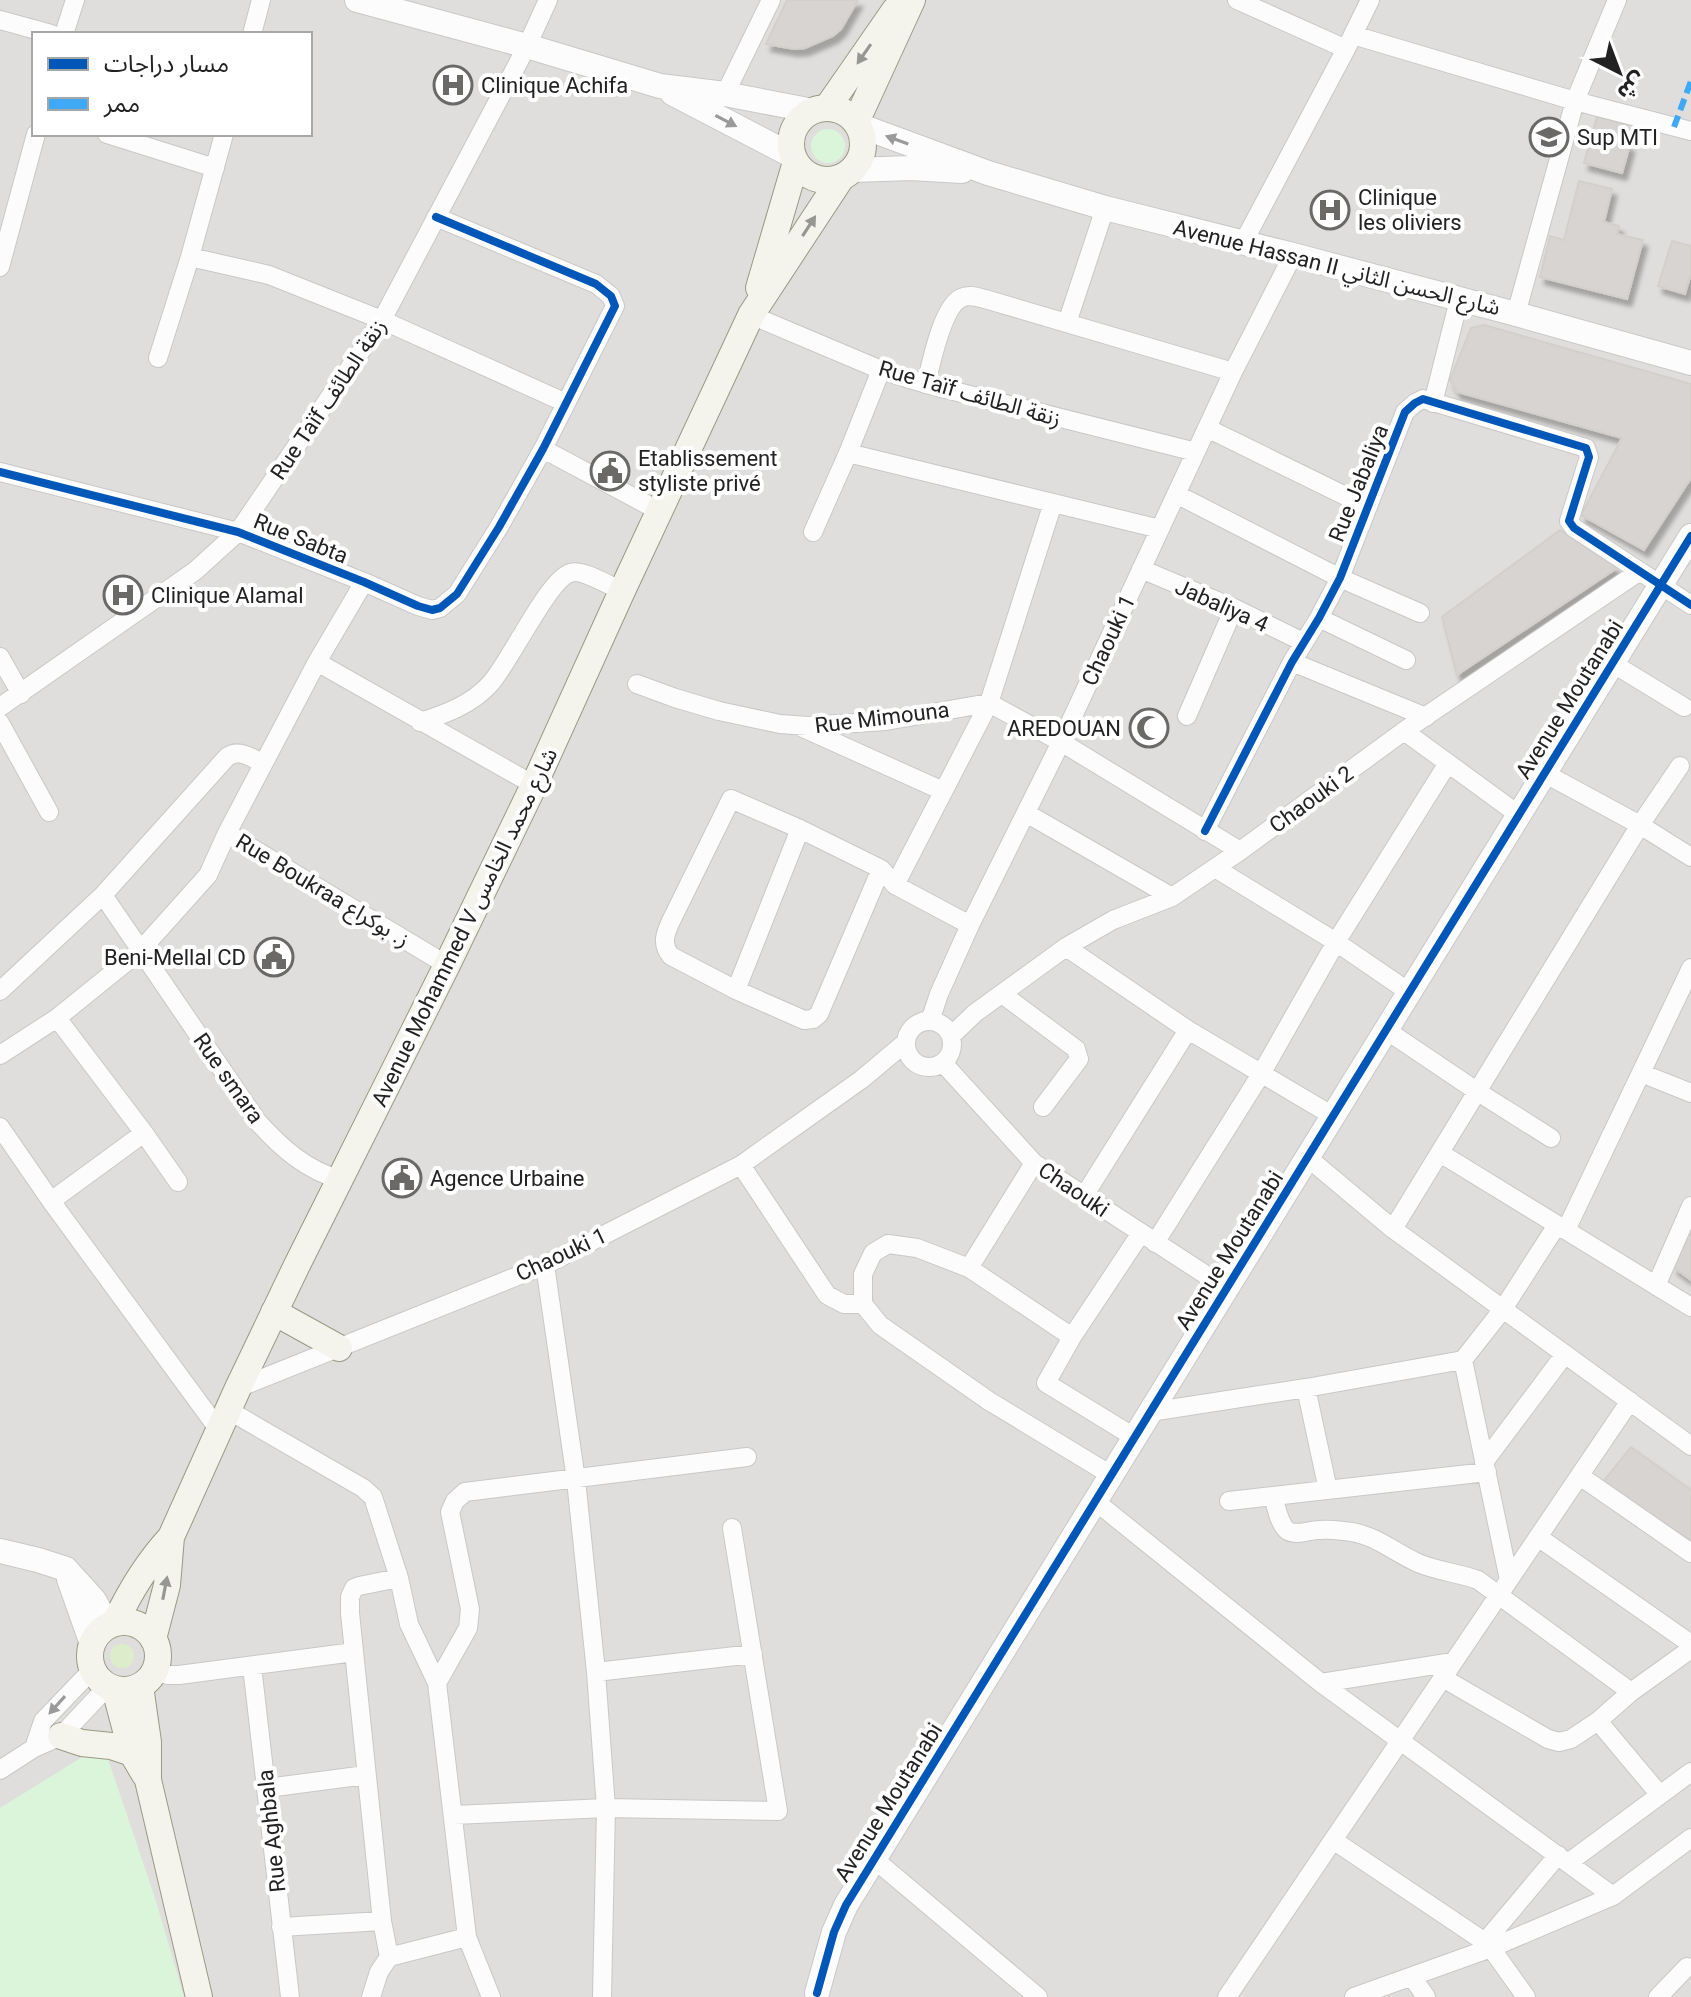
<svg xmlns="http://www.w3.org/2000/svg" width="1691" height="1997" viewBox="0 0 1691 1997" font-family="Roboto,'Noto Sans Arabic',sans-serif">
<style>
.residential{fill:#dfdedc;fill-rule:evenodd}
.grass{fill:#ddeccb}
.park{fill:#daf5da}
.building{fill:#d7d4d2;stroke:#d3d0cc;stroke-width:2;filter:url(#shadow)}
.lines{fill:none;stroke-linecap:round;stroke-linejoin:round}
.minor-casing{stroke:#c9c8c7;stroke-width:20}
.tertiary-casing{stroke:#c9c8c7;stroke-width:26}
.secondary-casing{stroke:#999a82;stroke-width:28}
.minor{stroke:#fdfcfc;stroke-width:18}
.tertiary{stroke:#fdfcfc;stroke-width:24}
.secondary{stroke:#f4f4ed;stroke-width:26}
.quiet{stroke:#3fa9f5;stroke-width:6;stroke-dasharray:12 6;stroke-linecap:butt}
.cycleway-casing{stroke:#fff;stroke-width:13}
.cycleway{stroke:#0057b8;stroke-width:8}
.oneway{fill:#969692}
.oneway2{fill:#9a9a9a}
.labels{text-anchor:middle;stroke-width:8;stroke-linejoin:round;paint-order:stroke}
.poi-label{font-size:22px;fill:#222;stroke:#fff;text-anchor:start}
.street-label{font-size:22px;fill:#222;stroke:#fff}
</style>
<defs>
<filter id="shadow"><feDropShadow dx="4.5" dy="7" stdDeviation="2" flood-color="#0004"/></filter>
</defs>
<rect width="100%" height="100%" fill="#f0eeeb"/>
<!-- residential -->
<path class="residential" d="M0,0H1691V1997H0ZM34,34H310V134H34Z"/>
<!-- grass -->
<path class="grass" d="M110 1656a12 12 0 1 1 24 0a12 12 0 1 1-24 0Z"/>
<!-- park -->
<path class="park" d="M811 146a17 17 0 1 1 34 0a17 17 0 1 1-34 0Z
M102,1752L108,1759L155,1898L184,1997H0V1808L87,1754Z"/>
<!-- building -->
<path class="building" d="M787,0H858L841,29L833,36L805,48L794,49L766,44Z
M1597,117L1628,125L1623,143L1630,145L1622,173L1584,163Z
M1579,181L1612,189L1604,222L1619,226L1617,234L1643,240L1627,299L1540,277L1550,236L1564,240Z
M1672,241L1691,246V273L1685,294L1658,286Z
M1484,325L1691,384V478L1644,550L1581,515L1622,438L1457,392L1450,380L1471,328Z
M1560,530L1617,568L1457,675L1442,617Z
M1691,1229V1280L1673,1267Z
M1631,1447L1691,1490V1541L1602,1483Z"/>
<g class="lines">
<!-- minor casing -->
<g class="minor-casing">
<path id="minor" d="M1237,0L1346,49
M0,20L51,34
M64,34L75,0
M252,34L261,0
M1353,35L1575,101L1691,131
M725,94L771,0
M107,134L215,168
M1243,243L1346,49L1370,0
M190,257L269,275L382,320L566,403
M0,267L36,134
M1516,314L1575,101L1617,0
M751,315L881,370L926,384L1196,452
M1067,323L1105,208
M158,358L190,257L224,134
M926,384C931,364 942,307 961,298C969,294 977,297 985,299L1233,372
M1433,403L1459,300
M1207,428L1368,507
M543,449L659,511
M848,453L1160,529
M0,472L238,532L364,582L418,606L432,610L440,608L457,594L499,527L543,449L615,306L611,296L596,284L436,217
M1176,494L1340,578L1420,613
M813,532L848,453L881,370
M1141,569L1234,608L1303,642
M1319,618L1406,660
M0,657L21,694
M317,662L534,785
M1292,662L1426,717
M1612,663L1684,707
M637,684L675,698L719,711L780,724L808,726L886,721L989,703L1061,742L1240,851
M0,707L195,571L238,532L382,320L527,46L548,0
M1187,716L1234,608
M420,722C446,714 472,704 490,684C510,662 548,580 570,573C581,568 610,586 622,591
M0,723L49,812
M803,728L943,791
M1404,731L1519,815
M1544,773L1640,825L1691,857
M1026,813L1172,897
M1205,831L1292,662L1319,618L1340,578L1405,412L1415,403L1423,399L1586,448L1589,457L1569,521L1574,528L1691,605
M227,833L317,662L364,582
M1215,868L1336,942L1409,992
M881,869L819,1014L813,1019L804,1020L736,990L671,956C661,944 665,934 671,921L731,799L800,829L881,869L895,885L970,925
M895,885L989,703L1053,503
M103,895L257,1121C281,1148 306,1170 341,1180
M1066,947L1188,1030L1333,1116
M736,990L800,829
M0,991L103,895L227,757C239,748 251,758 263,763
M1002,994L1076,1049L1079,1059L1043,1107
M57,1018L144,1133L178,1182
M906 1044a23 23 0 1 1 46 0a23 23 0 1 1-46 0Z
M924,1021H930L939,994L970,925L1061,742L1233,372L1293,255
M1386,1030L1478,1092L1551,1138
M951,1036L975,1013L1066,947L1113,920L1172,897L1240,851L1404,731L1640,571
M0,1055L57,1018L140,951L208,875L227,833L447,965
M943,1063L1034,1163L1226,1288
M1641,1073L1691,1093
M0,1127L51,1201L219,1430
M1440,1153L1691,1307
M1307,1157L1393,1229L1691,1446
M741,1165L827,1295L844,1304H863
M1084,1196L1188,1030
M51,1201L144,1133
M1393,1229L1640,825L1680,766
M1566,1230L1691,968
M1155,1243L1261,1074L1336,942L1448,763
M545,1265L576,1480L596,1672L606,1808L602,1997
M969,1268L1034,1163
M1656,1286L1691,1206
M1072,1337L969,1268L917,1248L888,1244L873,1253L863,1274V1304L880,1325L989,1401L1111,1475
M1463,1360L1509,1580
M238,1388L545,1265L741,1165L862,1079L906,1042
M1306,1388L1328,1490
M228,1410L363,1488L373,1497L399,1578L409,1624L437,1683
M1150,1412L1306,1388L1463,1360L1503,1309L1557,1225
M1134,1437L1046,1383L1072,1337L1141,1233
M1484,1462L1565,1354
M1580,1476L1691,1553
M1273,1496C1276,1505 1279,1525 1288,1531C1297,1536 1309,1530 1319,1530C1327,1529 1336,1530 1344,1531C1373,1533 1392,1551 1418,1563C1437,1571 1458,1573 1478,1580L1631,1692
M1095,1501L1321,1683L1613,1896
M1229,1501L1487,1472
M1538,1537L1691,1644
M399,1578L359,1586L354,1588L350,1597V1613L382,1921L389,1957L467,1937
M252,1666L290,1997
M154,1671L168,1675H179L354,1652
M596,1672L753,1654
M1443,1678L1548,1739L1559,1742L1571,1739L1598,1721L1631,1692L1691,1649
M1321,1683L1453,1662
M1598,1721L1660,1795
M34,1748L43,1721L93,1669
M0,1770L34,1748L61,1736L108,1686
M267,1788L366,1775
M454,1815L606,1808L778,1811L732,1528
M1333,1840L1485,1942L1491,1948L1526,1997
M874,1859L1038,1997
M1568,1863L1691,1772
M281,1927L382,1921
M1485,1942L1558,1855
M1412,1977L1426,1997
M371,1997L379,1972L389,1957
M491,1997L467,1937L437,1683L468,1628L470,1609L450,1512L455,1501L465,1492L747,1457
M1227,1997L1630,1401
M1354,1997L1491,1948L1613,1896L1691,1838
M1658,1997L1687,1967"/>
</g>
<!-- tertiary casing -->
<g class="tertiary-casing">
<path id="tertiary" d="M357,0L527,46L660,86L725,94L813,111
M672,93L793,156
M858,125L988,173L1105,208L1293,255L1516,314L1691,363
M853,170L911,168L962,171
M0,1551L38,1560L66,1569L94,1600L108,1625
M69,1579L92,1644
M817,1993L834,1932L846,1905L1691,536"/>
</g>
<!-- secondary casing -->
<g class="secondary-casing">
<path id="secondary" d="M791 144a36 36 0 1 1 72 0a36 36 0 1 1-72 0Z
M827,108L895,10
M856,122L912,0
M759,288L796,162
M274,1312L339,1348
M90 1656a34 34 0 1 1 68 0a34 34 0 1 1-68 0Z
M115,1623C130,1591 147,1563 171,1537
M153,1639L167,1585L171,1537L238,1388L297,1265L447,965L534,785L622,591L751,315L841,178
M140,1686L148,1742V1780L199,1997
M115,1689L132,1753L145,1775
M61,1736L82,1743L111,1746L132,1753"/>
</g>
<!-- minor -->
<use href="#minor" class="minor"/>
<!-- tertiary -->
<use href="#tertiary" class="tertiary"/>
<!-- secondary -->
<use href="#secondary" class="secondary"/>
<!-- quiet -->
<path class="quiet" d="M1674,127L1691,81"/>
<!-- cycleway casing -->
<g class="cycleway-casing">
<path id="cycleway" d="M0,472L238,532L364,582L418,606L432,610L440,608L457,594L499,527L543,449L615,306L611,296L596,284L436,217
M1205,831L1292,662L1319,618L1340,578L1405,412L1415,403L1423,399L1586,448L1589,457L1569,521L1574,528L1691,605
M817,1993L834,1932L846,1905L1691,536"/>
</g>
<!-- cycleway -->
<use href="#cycleway" class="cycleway"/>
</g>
<!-- one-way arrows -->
<defs><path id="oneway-solid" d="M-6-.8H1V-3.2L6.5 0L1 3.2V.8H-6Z" transform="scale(2)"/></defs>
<g class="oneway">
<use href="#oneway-solid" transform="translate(864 54) rotate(125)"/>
<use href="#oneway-solid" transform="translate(809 226) rotate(-57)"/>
<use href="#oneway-solid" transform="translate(165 1588) rotate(-79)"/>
</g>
<g class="oneway2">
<use href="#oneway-solid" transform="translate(726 121) rotate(28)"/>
<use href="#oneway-solid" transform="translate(897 140) rotate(-160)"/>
<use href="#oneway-solid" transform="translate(57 1705) rotate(132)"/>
</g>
<!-- icons -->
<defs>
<g id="hospital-ring" transform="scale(2)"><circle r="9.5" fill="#fff" stroke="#6a6968" stroke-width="1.5"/><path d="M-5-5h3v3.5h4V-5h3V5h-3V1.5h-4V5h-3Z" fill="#6a6968"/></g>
<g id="university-ring" transform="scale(2)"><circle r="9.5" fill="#fff" stroke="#6a6968" stroke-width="1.5"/><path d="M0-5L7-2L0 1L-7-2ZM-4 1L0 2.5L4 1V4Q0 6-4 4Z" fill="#6a6968"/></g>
<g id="civic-ring" transform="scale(2)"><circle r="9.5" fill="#fff" stroke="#6a6968" stroke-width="1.5"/><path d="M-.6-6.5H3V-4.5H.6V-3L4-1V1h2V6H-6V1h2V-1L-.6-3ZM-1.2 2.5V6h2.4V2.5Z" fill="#6a6968"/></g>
<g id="mosque-ring" transform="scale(2)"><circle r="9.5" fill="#fff" stroke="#6a6968" stroke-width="1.5"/><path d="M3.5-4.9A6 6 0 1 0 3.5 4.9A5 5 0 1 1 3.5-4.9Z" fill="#6a6968"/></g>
</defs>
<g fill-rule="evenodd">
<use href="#hospital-ring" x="453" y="85"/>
<use href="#university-ring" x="1549" y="137"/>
<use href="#hospital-ring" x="1330" y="210"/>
<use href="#civic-ring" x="610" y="471"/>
<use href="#hospital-ring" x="123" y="595"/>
<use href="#mosque-ring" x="1149" y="728"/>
<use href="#civic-ring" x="274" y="957"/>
<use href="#civic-ring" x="402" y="1178"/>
</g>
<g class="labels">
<!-- poi labels -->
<g class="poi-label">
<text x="481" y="93">Clinique Achifa</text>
<text x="1577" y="145">Sup MTI</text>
<text x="1358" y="205">Clinique<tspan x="1358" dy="25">les oliviers</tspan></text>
<text x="638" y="466">Etablissement<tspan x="638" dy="25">styliste privé</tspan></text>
<text x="151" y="603">Clinique Alamal</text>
<text x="1121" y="736" text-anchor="end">AREDOUAN</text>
<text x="246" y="965" text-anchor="end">Beni-Mellal CD</text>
<text x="430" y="1186">Agence Urbaine</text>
</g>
<!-- street labels -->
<g class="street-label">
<text transform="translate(1337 267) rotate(14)" y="8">Avenue Hassan II شارع الحسن الثاني</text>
<text transform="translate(970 393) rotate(16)" y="8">Rue Taïf زنقة الطائف</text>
<text transform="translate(328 399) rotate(-56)" y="8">Rue Taïf زنقة الطائف</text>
<text transform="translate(1358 483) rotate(-68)" y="8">Rue Jabaliya</text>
<text transform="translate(301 538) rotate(22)" y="8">Rue Sabta</text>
<text transform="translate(1222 605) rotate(24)" y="8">Jabaliya 4</text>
<text transform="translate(1108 640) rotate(-65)" y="8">Chaouki 1</text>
<text transform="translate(1569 699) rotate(-58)" y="8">Avenue Moutanabi</text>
<text transform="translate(882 717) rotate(-7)" y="8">Rue Mimouna</text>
<text transform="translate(1311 799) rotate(-36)" y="8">Chaouki 2</text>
<text transform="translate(323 890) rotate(31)" y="8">Rue Boukraa ز. بوكراع</text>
<text transform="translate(464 927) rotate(-64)" y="8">Avenue Mohammed V شارع محمد الخامس</text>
<text transform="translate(229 1078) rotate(55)" y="8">Rue smara</text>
<text transform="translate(1074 1189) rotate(34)" y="8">Chaouki</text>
<text transform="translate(1229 1250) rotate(-58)" y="8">Avenue Moutanabi</text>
<text transform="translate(561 1254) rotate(-25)" y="8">Chaouki 1</text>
<text transform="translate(888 1802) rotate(-58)" y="8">Avenue Moutanabi</text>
<text transform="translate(271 1831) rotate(-96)" y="8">Rue Aghbala</text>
</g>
</g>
<!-- legend -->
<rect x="32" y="32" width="280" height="104" fill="#ffffff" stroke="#a7a7a7" stroke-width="2"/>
<rect x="48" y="58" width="40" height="12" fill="#0057b8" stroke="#a7a7a7" stroke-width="2"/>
<text x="104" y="72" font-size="24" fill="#222222">مسار دراجات</text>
<rect x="48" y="98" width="40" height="12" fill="#3fa9f5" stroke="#a7a7a7" stroke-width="2"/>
<text x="104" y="112" font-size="24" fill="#222222">ممر</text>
<!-- north arrow -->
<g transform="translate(1619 72) rotate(138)" stroke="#ffffff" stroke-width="6" paint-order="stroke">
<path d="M0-6L14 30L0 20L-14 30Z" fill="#222222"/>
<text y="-12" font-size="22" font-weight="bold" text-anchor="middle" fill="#222222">ش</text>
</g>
</svg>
